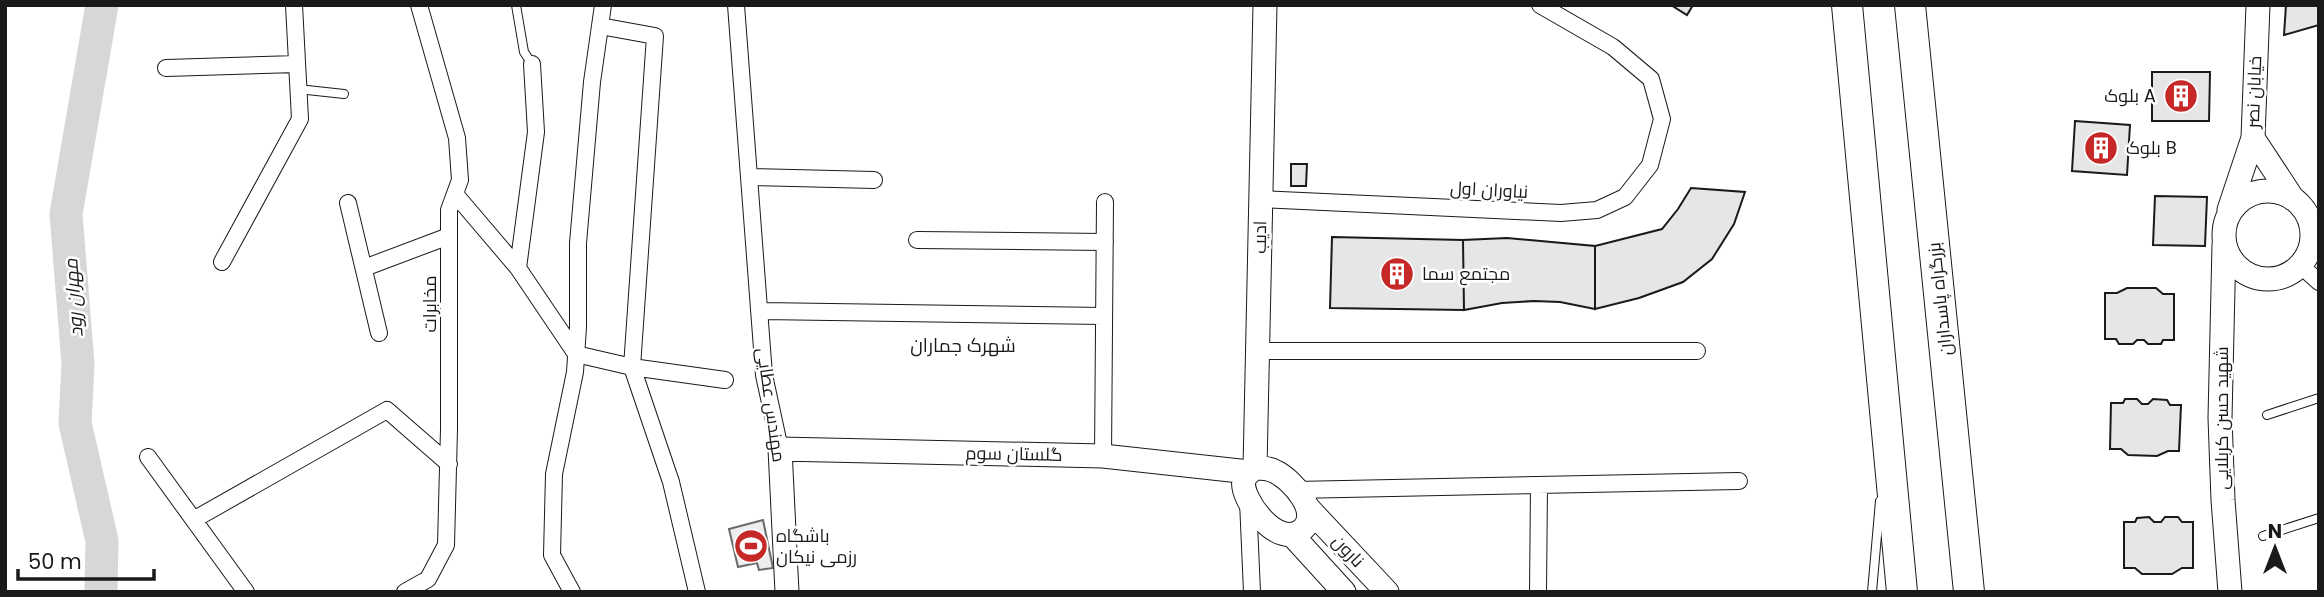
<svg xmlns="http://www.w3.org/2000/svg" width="2324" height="597" viewBox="0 0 2324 597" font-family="Poppins,Cairo,sans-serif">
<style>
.built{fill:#ededed;stroke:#6a6a6a;stroke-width:2}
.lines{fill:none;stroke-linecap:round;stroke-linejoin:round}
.river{stroke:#d7d7d7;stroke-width:33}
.building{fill:#e6e6e6;stroke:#1a1a1a;stroke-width:2}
.lane-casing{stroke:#1a1a1a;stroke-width:10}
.street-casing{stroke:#1a1a1a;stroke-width:18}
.secondary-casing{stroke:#1a1a1a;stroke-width:25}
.highway-casing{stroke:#1a1a1a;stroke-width:32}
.lane{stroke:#fff;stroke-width:8}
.street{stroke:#fff;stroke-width:16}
.secondary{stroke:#fff;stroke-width:23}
.highway{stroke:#fff;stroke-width:30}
.labels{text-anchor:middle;stroke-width:5;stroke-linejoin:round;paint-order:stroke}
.street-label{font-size:18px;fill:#1a1a1a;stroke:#fff}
.poi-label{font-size:18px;fill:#1a1a1a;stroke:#fff;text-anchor:start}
.water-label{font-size:19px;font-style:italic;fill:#1a1a1a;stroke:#fff}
.neighbourhood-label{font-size:19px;fill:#1a1a1a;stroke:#fff}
</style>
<rect width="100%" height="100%" fill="#fff"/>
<!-- built -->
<path class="built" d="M763,520L773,568L759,570L757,563L738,567L729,529Z"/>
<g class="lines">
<!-- river -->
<path class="river" d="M101,592L102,541L75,423L78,364L66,214L102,5"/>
</g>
<!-- building -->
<path class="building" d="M1671,5H1693L1687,15Z
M2286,5H2319V25L2284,35Z
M2152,72H2210L2209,121H2152Z
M2075,121L2130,125L2127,175L2072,171Z
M1291,164H1307L1306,186H1291Z
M1691,188L1745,192L1734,224L1712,259L1683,282L1639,298L1595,309V246L1662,229L1678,209Z
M2155,196L2207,197L2205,246L2153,245Z
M1332,237L1463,240L1464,310L1330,308Z
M1507,238L1595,246V309L1560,302L1534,301L1502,303L1464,310L1463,240Z
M2127,288H2156L2163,294H2174V340H2163L2161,344H2148L2144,340H2137L2133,344H2119L2116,339H2105V293H2117Z
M2125,399H2137L2142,404H2148L2153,399L2167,400L2170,405H2181L2179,451H2168L2157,456L2128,455L2121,449H2110L2111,403H2123Z
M2149,517L2154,522H2161L2165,517H2178L2182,522H2193V568H2182L2172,574H2142L2135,568H2124V522H2135L2137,518Z"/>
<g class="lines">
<!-- lane casing -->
<g class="lane-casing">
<path id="lane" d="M516,5L524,52L532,64
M298,89L344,94
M2267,415L2319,398
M2263,536L2319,518
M1872,592L1880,501"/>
</g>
<!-- street casing -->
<g class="street-casing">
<path id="street" d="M736,5L764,375L780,449
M600,26L655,36L632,367L671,482L697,592
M166,68L297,64
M749,177L874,180
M455,194L518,268L576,354
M1261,199L1561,213L1597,210L1625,197L1650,165L1662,119L1651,79L1613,47L1540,5
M348,203L379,333
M917,240L1105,242
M222,262L300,119L294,5
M2300,265L2319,282
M364,268L449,236
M518,268L536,132L532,64
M759,311L1104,316
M1258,351H1697
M576,354L632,367L725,380
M1103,456L1105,202
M148,457L246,592
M1295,490L1739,481
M1248,501L1252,592
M195,519L387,410L449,464
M405,592L428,579L446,545L449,429V210L460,180L457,138L419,5
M572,592L552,555L554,474L575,372L578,327V243L592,82L603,5
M1538,592L1539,485"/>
</g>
<!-- secondary casing -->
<g class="secondary-casing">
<path id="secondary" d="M2253,138L2293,199
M2224 235a44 44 0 1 1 88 0a44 44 0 1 1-88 0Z
M2229,210L2253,138L2258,5
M2224,245L2220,418L2223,500L2230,592
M1255,468L1265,5
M1255,468C1263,468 1269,468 1276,472C1292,480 1321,512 1303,529C1279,552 1239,498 1244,480C1246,474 1251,471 1255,468Z
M1309,509L1387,592
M1293,536L1344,592
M787,592L780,449L1103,456L1249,472"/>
</g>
<!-- highway casing -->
<g class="highway-casing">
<path id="highway" d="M1847,5L1902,592
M1910,5L1969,592"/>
</g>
<!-- lane -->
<use href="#lane" class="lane"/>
<!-- street -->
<use href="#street" class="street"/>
<!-- secondary -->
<use href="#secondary" class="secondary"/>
<!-- highway -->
<use href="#highway" class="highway"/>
</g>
<!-- icons -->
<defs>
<g id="building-disc" transform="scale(1.75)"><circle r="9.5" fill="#c62828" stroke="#fff"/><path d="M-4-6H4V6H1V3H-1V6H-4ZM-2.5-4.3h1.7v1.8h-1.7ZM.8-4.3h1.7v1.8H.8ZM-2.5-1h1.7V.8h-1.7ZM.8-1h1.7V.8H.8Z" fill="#fff"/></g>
<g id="stadium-disc" transform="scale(1.75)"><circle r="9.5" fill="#c62828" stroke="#fff"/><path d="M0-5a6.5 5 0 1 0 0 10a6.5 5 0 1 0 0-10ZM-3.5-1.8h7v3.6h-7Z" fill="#fff"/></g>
</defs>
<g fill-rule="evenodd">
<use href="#building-disc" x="2181" y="96"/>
<use href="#building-disc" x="2101" y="148"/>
<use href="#building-disc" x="1397" y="274"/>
<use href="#stadium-disc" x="751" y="546"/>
</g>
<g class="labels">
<!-- street labels -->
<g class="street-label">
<text transform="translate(2254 92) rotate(-88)" y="6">خیابان نصر</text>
<text transform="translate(1489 190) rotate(3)" y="6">نیاوران اول</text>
<text transform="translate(1260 237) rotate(-89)" y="6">ادیب</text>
<text transform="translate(1940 299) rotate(-96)" y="6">بزرگراه پاسداران</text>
<text transform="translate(430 304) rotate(-90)" y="6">مخابرات</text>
<text transform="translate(771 405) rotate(82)" y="6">مهندس عطایی</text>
<text transform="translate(2222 418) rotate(-90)" y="6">شهید حسن کربلایی</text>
<text transform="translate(1014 454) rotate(1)" y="6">گلستان سوم</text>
<text transform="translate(1348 551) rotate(46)" y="6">نارون</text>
</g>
<!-- poi labels -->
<g class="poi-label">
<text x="2156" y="102" text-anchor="end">بلوک A</text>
<text x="2126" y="154">بلوک B</text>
<text x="1422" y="280">مجتمع سما</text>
<text x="776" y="542">باشگاه<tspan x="776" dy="21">رزمی نیکان</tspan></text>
</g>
<!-- water labels -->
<g class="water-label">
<text transform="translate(73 298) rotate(-94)" y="7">مهران رود</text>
</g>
<!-- neighbourhood labels -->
<g class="neighbourhood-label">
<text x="963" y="352">شهرک جماران</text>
</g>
</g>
<!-- border -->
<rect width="2324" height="597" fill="none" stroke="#1a1a1a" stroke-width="14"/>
<!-- north arrow -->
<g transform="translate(2275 548)" stroke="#ffffff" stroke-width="5" paint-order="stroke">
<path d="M0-5L12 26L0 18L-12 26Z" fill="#1a1a1a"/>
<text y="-10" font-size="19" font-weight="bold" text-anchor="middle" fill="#1a1a1a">N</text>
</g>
<!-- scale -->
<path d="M18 569v10h136v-10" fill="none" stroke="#1a1a1a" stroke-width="3.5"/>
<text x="28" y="569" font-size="21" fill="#1a1a1a" stroke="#ffffff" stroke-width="5" paint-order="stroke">50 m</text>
</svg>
